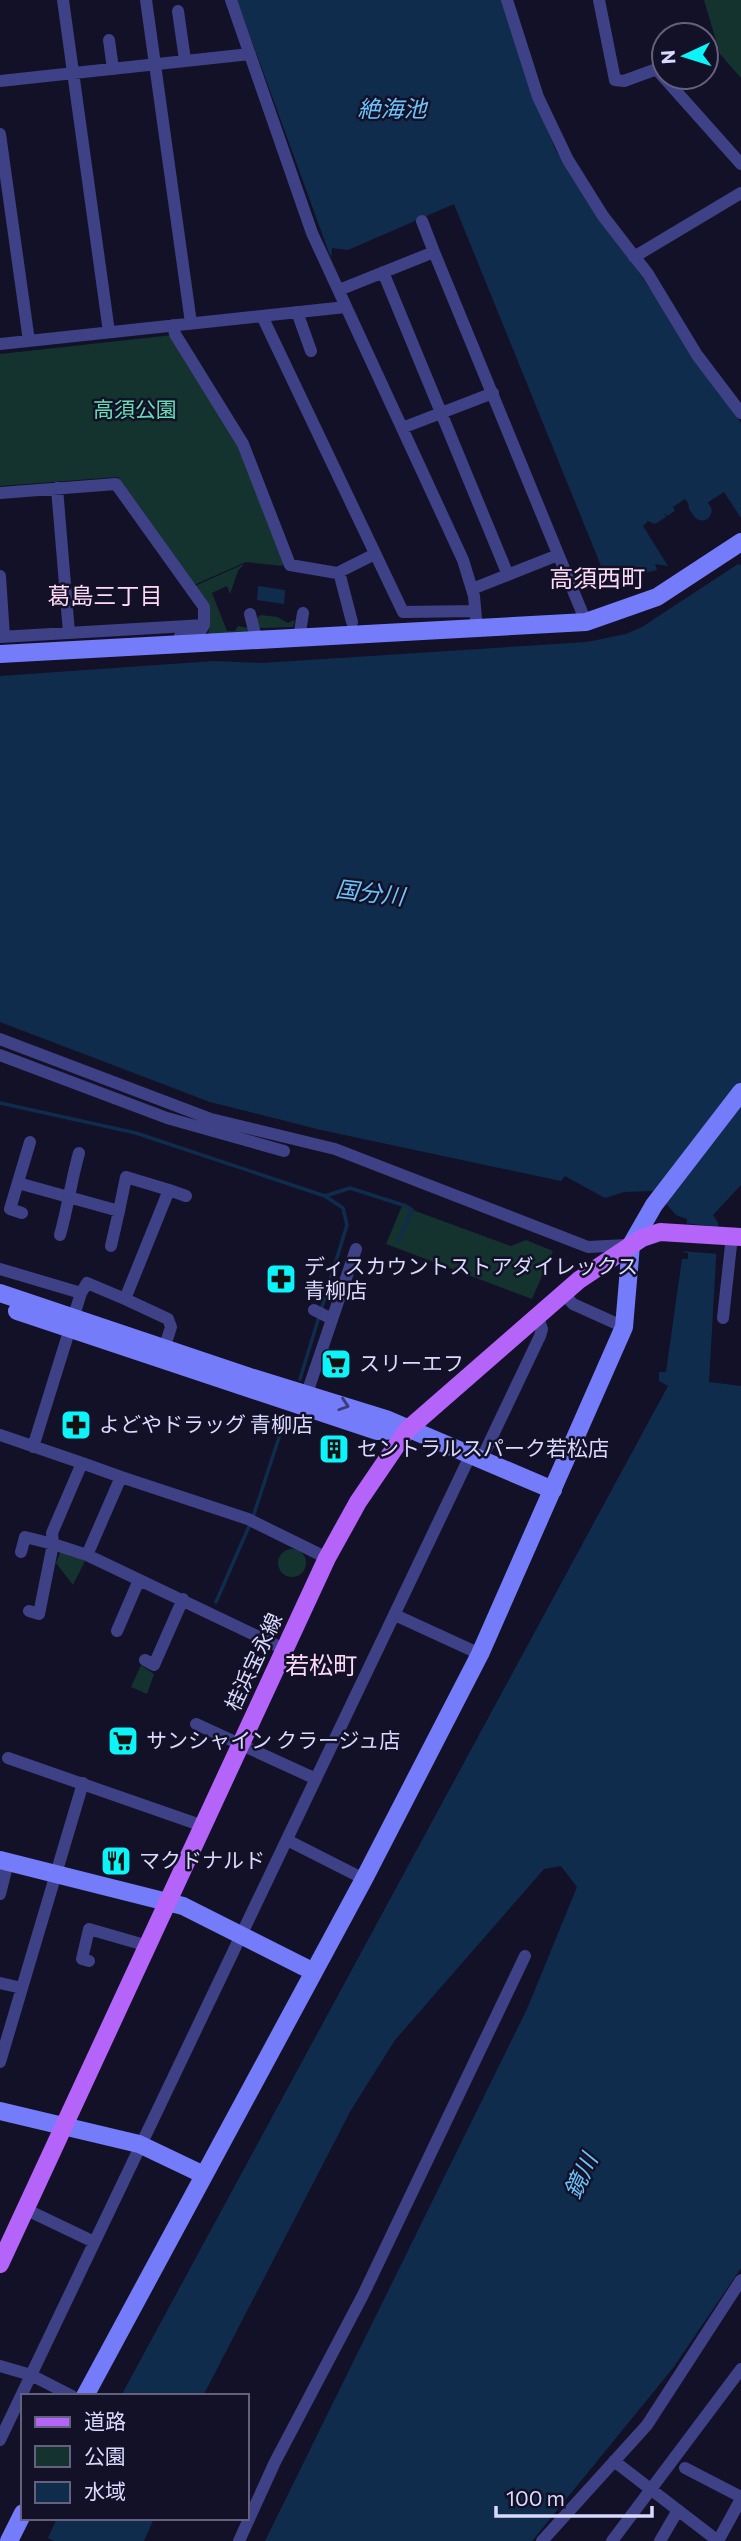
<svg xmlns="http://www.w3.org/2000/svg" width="741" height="2541" viewBox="0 0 741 2541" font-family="Commissioner,'Noto Sans JP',sans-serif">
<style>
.green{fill:#14322e}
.water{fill:#102c4d}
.pier{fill:#131128}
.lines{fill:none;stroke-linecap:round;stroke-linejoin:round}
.stream{stroke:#102c4d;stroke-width:3.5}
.river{stroke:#102c4d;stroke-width:19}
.street{stroke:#3e4185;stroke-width:12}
.secondary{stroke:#747cfa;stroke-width:18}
.primary{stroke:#b564fa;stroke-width:18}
.oneway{stroke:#3a3c7c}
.labels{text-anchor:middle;stroke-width:5;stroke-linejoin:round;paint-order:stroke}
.park-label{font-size:21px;fill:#66ddb5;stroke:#131128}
.poi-label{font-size:21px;fill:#dad9fe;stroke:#131128;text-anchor:start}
.street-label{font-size:21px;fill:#dad9fe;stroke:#131128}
.water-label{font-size:23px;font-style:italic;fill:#6bc4fa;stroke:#131128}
.neighbourhood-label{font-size:23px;fill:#fedbf4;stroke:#131128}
.quarter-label{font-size:24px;fill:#fedbf4;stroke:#131128}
</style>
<rect width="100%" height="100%" fill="#131128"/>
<!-- green -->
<path class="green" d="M704,0H741V78L720,54Z
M173,335L240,447L285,562L282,566L246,562L194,585L118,477L0,486V354Z
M244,564L238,571L230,594L227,586L212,593L227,631H235L238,626L248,628L249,637H208L210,618L195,586Z
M261,615L277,617L288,623L295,620L293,627L260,628L255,619Z
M402,1206L511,1246L526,1240L553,1251L532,1299L386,1244Z
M278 1563a14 14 0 1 1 28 0a14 14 0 1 1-28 0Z
M65,1551L85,1561L73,1585L56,1563L60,1553Z
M141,1665L154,1674L147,1694L131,1687Z"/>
<!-- water -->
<path class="water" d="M237,0H503L536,101L555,149L741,423V518L724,492L707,503L701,500L691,507L685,499L673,507L675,511L667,516L664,513L666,517L655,524L648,521L643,526L668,566L655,564L657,570L644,573L641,571L642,575L627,584L619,581L610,588L454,204L348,250L332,248L331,258Z
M738,564L741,565V1185L713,1215L718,1223L709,1382L741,1386V2268L673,2368L532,2541H265L527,2009L577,1887L561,1866L544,1869L395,2040L351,2110L203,2396H121L668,1386L659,1381V1372H666L682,1259H688V1253L683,1252L687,1219L676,1215L655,1191L624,1192L605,1198L565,1176L561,1181L321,1130L210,1102L0,1022V676L214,661L262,663L587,642L626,634L642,627Z
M258,586L285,590L284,604L257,600Z
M57,2518H154L144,2541H54L48,2538Z"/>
<!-- pier -->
<path class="pier" d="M683,1223L719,1227L718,1254L681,1251Z"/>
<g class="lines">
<!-- stream -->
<path class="stream" d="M0,1103L136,1133L325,1196L343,1208L347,1225L300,1379
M325,1196L350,1188L406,1206L412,1210L399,1240
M253,1517L286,1416
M216,1602L250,1524"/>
<!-- river -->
<path class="river" d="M698,505L702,511"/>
<!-- street -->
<path class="street" d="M63,0L109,332
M146,0L191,323
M231,0L312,233L463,560L474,596L477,630
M507,0L538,97L568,160L603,216L648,274L697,355L741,413
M599,0L615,80L624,81L654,70L659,72L741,164
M178,11L185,60
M109,40L113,69
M0,81L250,54
M0,134L29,341
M422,221L434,252
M634,257L741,193
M383,272L508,575
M339,290L434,252L586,622
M297,312L311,351
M262,316L403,612L475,611
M173,325L175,334L243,444L290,565L337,573L375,554
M0,344L346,307
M402,428L493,393
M57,488L69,633
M0,493L116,484L204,607V625L201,630L180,636
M339,572L352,622
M0,576L4,637
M472,589L558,555
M250,614L257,642
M0,637L204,625
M299,638L303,613
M0,1039L211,1119L335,1149L588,1247L627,1245
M0,1055L167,1118L284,1151
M18,1183L119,1211L126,1177L169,1190L125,1299L168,1319L171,1327L164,1349
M169,1190L186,1196
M22,1213L10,1209L30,1142
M60,1235C68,1207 71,1181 79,1153
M111,1246L119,1211
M0,1269L81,1293L33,1447
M81,1293L87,1283L125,1299
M563,1293L573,1304L624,1327
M314,1310L332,1319
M723,1318L732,1236
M307,1393L356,1249
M0,1435L82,1463L52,1533L53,1544L87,1555L286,1650
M481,1460L540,1336L542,1329L537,1315
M82,1463L121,1477L87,1555
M121,1477L248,1519L327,1558
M21,1552L25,1537L53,1544L39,1614L29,1611
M395,1615L480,1654
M117,1631L139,1580
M145,1660L154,1665L183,1599
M196,1724L316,1779
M8,1758L203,1826
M287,1840L364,1879
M0,1894L8,1862
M89,1961L82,1959L89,1929L148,1946
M0,1983L22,1988
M0,2062L83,1783
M25,2209L94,2242
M0,2366L31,2375L72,2396
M0,2440L470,1456
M614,2461L718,2541
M685,2468L741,2497
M239,2541L275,2462L363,2295L525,1956
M542,2541L647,2425L741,2280
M612,2541L741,2369
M660,2541L678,2510
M718,2541L741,2499"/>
<!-- secondary -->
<path class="secondary" d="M0,654L586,622L657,597L741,542
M0,1293L250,1377L386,1419L553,1490
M17,1311L377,1431L407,1430
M0,1860L183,1906L314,1972
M0,2111L139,2144L204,2175
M85,2396L364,1879L480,1654L624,1327L631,1245L654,1205L741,1092
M9,2541L23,2513"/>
<!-- primary -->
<path class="primary" d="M0,2264L327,1558L358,1502L407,1430L579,1280L642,1238L660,1232L741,1237"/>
</g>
<!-- one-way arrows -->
<defs><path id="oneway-chevron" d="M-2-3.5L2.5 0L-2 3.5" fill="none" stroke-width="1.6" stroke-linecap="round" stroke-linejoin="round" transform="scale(1.75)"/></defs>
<use class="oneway" href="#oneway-chevron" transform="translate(344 1405) rotate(18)"/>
<!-- icons -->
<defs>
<g id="pharmacy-square" transform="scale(1.575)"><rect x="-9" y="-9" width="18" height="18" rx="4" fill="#0cf4f7" stroke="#131128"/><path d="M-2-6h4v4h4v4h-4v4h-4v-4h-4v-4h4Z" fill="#111"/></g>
<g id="supermarket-square" transform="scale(1.575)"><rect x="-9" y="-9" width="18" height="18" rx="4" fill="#0cf4f7" stroke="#131128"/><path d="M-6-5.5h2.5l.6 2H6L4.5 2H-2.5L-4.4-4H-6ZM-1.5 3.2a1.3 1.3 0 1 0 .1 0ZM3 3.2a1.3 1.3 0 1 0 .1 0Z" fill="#111"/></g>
<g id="building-square" transform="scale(1.575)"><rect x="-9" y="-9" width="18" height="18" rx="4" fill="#0cf4f7" stroke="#131128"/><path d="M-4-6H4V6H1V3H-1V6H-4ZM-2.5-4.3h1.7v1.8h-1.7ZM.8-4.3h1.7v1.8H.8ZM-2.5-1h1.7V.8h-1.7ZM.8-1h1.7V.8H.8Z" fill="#111"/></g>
<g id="restaurant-square" transform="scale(1.575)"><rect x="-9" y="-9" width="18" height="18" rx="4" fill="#0cf4f7" stroke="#131128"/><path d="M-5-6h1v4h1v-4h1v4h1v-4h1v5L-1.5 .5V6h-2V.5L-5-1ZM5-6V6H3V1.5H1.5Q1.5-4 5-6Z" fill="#111"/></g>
</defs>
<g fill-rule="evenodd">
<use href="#pharmacy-square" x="281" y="1279"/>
<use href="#supermarket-square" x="336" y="1364"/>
<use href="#pharmacy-square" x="76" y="1425"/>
<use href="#building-square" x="334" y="1449"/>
<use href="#supermarket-square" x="123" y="1741"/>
<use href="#restaurant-square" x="116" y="1861"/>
</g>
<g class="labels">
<!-- park labels -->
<g class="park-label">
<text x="135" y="417">高須公園</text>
</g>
<!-- poi labels -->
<g class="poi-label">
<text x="304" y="1274">ディスカウントストアダイレックス<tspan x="304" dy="24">青柳店</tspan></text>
<text x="359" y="1371">スリーエフ</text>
<text x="99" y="1432">よどやドラッグ 青柳店</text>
<text x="357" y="1456">セントラルスパーク若松店</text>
<text x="146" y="1748">サンシャイン クラージュ店</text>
<text x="139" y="1868">マクドナルド</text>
</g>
<!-- street labels -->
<g class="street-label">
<text transform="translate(254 1662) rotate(-65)" y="7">桂浜宝永線</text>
</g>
<!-- water labels -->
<g class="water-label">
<text x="392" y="117">絶海池</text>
<text transform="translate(370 893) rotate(7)" y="8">国分川</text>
<text transform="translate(581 2176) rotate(-65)" y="8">鏡川</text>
</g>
<!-- neighbourhood labels -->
<g class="neighbourhood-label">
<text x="105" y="604">葛島三丁目</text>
</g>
<!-- quarter labels -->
<g class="quarter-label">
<text x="597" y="587">高須西町</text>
<text x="321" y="1674">若松町</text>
</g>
</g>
<!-- legend -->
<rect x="21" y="2394" width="228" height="126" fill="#131128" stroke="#63617e" stroke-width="2"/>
<rect x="35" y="2417" width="35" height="10" fill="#b564fa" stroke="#63617e" stroke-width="2"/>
<text x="84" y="2429" font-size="21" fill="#dad9fe">道路</text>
<rect x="35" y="2446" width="35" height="21" fill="#14322e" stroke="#63617e" stroke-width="2"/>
<text x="84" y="2464" font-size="21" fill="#dad9fe">公園</text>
<rect x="35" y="2482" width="35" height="21" fill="#102c4d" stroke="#63617e" stroke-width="2"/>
<text x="84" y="2499" font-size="21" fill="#dad9fe">水域</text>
<!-- north arrow -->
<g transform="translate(685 56) rotate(266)"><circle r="33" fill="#131128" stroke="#63617e" stroke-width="2"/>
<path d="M0-5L12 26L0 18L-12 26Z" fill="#0cf4f7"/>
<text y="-10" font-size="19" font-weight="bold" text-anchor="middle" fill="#dad9fe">N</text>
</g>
<!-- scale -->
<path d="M496 2506v10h156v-10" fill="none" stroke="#dad9fe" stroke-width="3.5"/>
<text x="506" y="2506" font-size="21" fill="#dad9fe" stroke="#131128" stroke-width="5" paint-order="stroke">100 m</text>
</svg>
